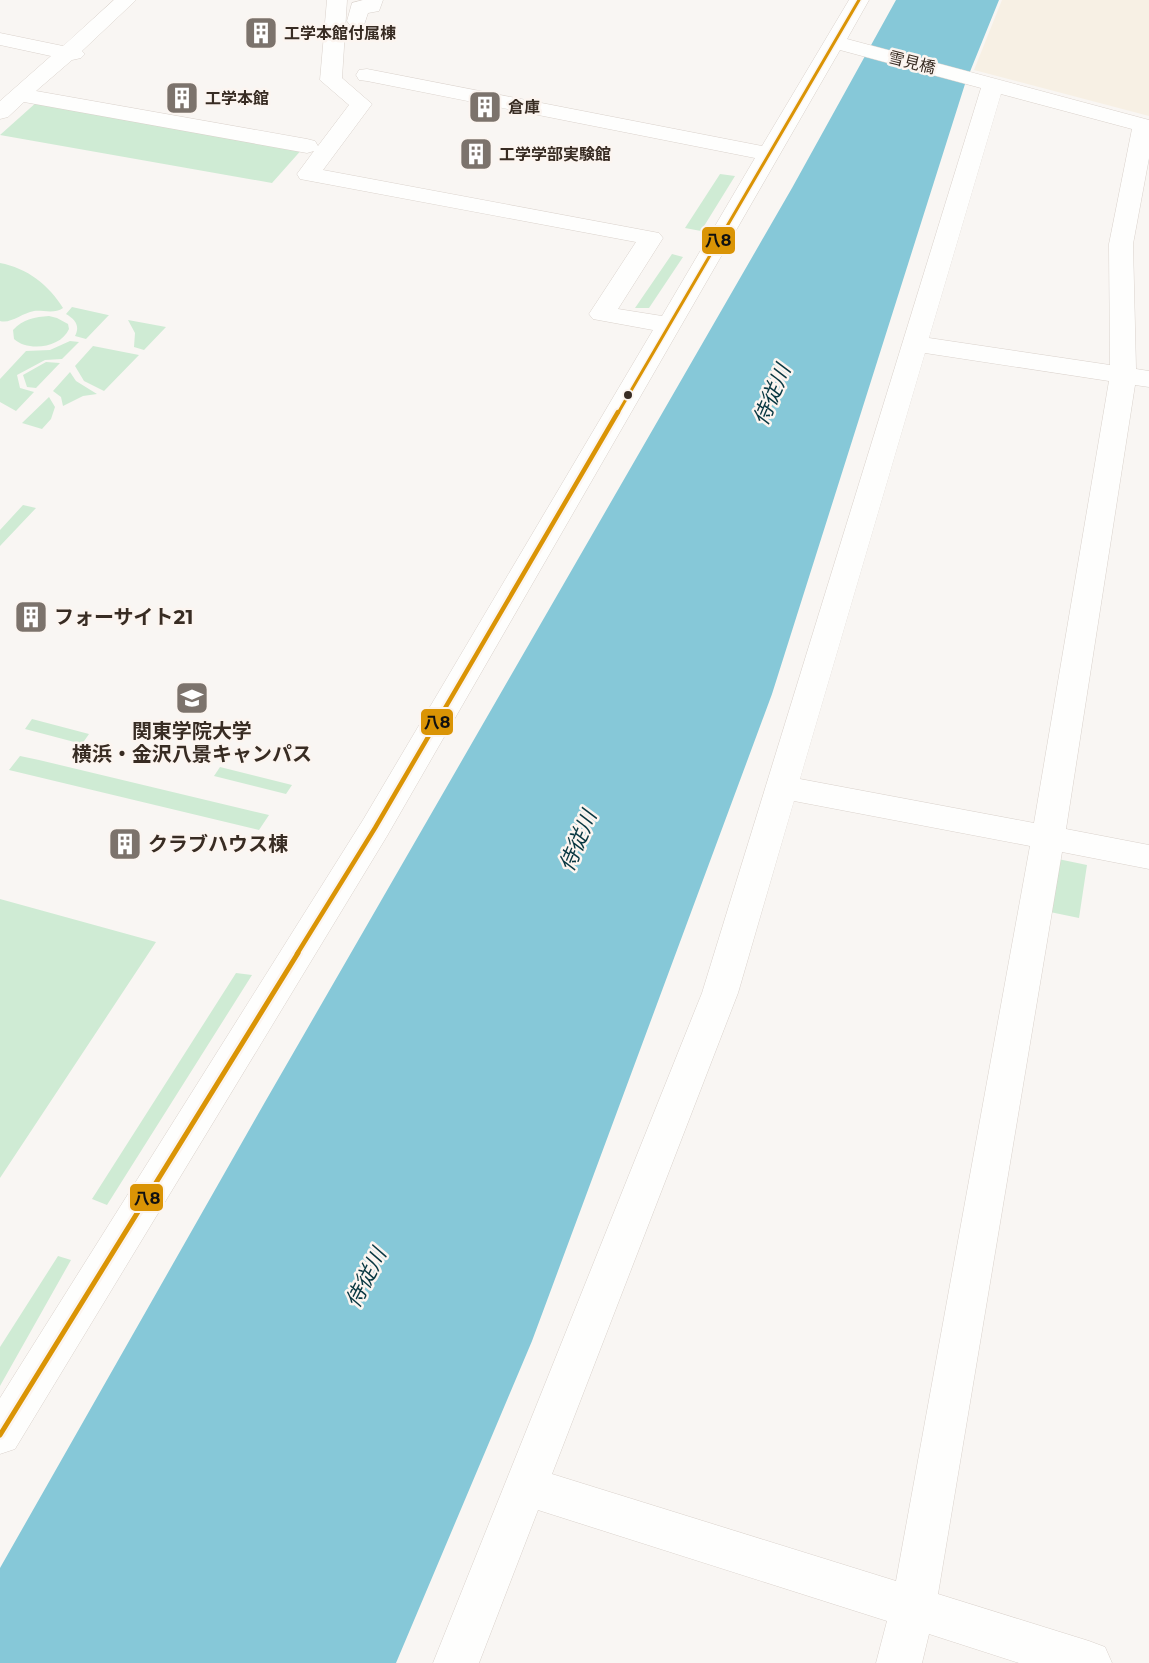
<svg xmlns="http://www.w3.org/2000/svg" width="1149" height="1663" viewBox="0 0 1149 1663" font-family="Montserrat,'Noto Sans JP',sans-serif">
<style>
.commercial{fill:#f7f0e4}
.green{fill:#cfebd4}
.water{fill:#86c8d8}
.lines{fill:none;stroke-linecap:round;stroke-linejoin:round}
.minor-casing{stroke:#dad2cc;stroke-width:1}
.minor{fill:#fefefd;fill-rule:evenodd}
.bus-1-far2-casing{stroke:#fcf5f0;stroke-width:6}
.bus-1-far1-casing{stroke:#fcf5f0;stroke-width:9}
.bus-1-casing{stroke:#fcf5f0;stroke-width:10}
.bus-1-far2{stroke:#da9405;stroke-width:3}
.bus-1-far1{stroke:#da9405;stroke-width:4.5}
.bus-1{stroke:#da9405;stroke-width:5}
.bus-dot{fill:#382c23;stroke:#fcf5f0;stroke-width:2}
.labels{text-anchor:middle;stroke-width:5;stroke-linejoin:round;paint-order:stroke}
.far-poi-label{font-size:16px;font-weight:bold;fill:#382c23;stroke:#fcf5f0;text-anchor:start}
.far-street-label{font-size:16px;fill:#382c23;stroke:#fcf5f0}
.poi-label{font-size:20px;font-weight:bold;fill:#382c23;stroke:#fcf5f0;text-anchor:start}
.water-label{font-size:21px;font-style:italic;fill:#073640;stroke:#fcf5f0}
.line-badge{stroke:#fcf5f0;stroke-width:2}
.pale-badge-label{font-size:16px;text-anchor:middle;font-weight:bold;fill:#111}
</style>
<rect width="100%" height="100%" fill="#f9f6f3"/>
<!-- commercial -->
<path class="commercial" d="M1002,0H1149V116L974,70Z"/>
<!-- green -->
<path class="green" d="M38,101L304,147L272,183L0,135Z
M720,174L735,176L701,231L685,228Z
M672,254L683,257L649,308H635Z
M0,263C27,268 49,285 63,308C55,314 43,310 34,311C22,313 11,324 0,321Z
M72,307L108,315H109L86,339L75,336C80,326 76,320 66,314Z
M49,316L57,318L68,324L69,329C61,348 28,352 14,339L13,330C23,319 35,317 49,316Z
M128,320L166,327L144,350L134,347L135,333Z
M70,341L79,342L62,359L45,360L17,375L20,388L34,392L16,411L0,402V379L26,351L50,350Z
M93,346L139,355L104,391L84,381L75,366Z
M46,362L60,363L36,388L27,387L23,375Z
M70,372L76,381L97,394L83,396L63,406L61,397L53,391Z
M49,397L55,407L51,419L42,429L22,423Z
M23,505L36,508L0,546V530Z
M32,719L89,734L82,744L25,729Z
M20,756L39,760L269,815L259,830L9,770Z
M220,767L292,785L286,794L214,776Z
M1058,859L1087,865L1079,918L1050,912Z
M0,899L156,942L0,1178Z
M236,973L252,975L107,1205L92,1199Z
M58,1256L71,1260L0,1386V1347Z"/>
<!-- water -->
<path class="water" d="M896,0H999L965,84L772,694L532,1341L396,1663H0V1568L265,1102L792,188Z"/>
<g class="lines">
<!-- minor casing -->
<g class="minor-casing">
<path id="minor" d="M114,0H136L82,51L85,54L81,58L72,60L36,91L307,139L315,141L318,146L349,105L320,80L327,0H347L342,78L372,104L323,170L659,233L663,238L618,309L662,316L755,158L367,81L359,80L356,75L359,70L367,69L762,146L849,0H869L847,39L1149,120V158L1133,244L1136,369L1149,371V387L1135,385L1066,829L1149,845V869L1062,852L938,1594L1089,1641L1105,1647L1112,1663H1019L929,1634L922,1663H876L887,1621L538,1510L479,1663H433L702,993L981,88L840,50L387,836L15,1449L0,1454V1398L363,820L653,330L593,319L589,314L636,242L300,179L297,174L314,151L307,153L24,102L8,117L0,119V101L51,56L0,45V33L63,46ZM1001,94L1132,129L1109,244L1110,365L929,338ZM925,353L1109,381L1034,823L800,779ZM794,801L1030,846L896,1581L552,1474L738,993Z
M363,0H383L379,11L368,13L364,25L357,27L350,25L347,21L352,3Z"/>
</g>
<!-- minor -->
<use href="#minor" class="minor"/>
<!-- bus-1-far2 casing -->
<g class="bus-1-far2-casing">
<path id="bus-1-far2" d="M618,413L859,0"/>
</g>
<!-- bus-1-far1 casing -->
<g class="bus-1-far1-casing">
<path id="bus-1-far1" d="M297,954L375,828L618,412"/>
</g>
<!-- bus-1 casing -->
<g class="bus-1-casing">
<path id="bus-1" d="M0,1435L298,953"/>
</g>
<!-- bus-1-far2 -->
<use href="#bus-1-far2" class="bus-1-far2"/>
<!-- bus-1-far1 -->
<use href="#bus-1-far1" class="bus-1-far1"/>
<!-- bus-1 -->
<use href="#bus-1" class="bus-1"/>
</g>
<!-- icons -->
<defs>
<g id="building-square" transform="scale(1.725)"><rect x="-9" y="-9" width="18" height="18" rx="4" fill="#7c736c" stroke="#fcf5f0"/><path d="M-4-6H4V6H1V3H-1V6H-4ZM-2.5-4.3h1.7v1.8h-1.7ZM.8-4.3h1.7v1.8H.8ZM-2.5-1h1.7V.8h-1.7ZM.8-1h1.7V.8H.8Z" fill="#fff"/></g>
<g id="university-square" transform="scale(1.725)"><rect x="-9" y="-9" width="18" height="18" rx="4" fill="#7c736c" stroke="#fcf5f0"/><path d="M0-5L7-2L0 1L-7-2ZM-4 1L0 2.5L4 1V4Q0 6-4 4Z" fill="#fff"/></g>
</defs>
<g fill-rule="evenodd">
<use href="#building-square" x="261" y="33"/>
<use href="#building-square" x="182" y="98"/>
<use href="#building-square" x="485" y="107"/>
<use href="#building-square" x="476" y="154"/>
<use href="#building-square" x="31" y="617"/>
<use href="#university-square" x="192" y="698"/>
<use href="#building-square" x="125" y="844"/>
</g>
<!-- markers -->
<circle class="bus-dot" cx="628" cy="395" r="5"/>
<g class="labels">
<!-- far-poi labels -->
<g class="far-poi-label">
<text x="284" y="39">工学本館付属棟</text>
<text x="205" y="104">工学本館</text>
<text x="508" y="113">倉庫</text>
<text x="499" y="160">工学学部実験館</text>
</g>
<!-- far-street labels -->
<g class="far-street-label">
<text transform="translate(912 62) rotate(14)" y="6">雪見橋</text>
</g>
<!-- poi labels -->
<g class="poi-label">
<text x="54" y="624">フォーサイト21</text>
<text x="192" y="738" text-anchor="middle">関東学院大学<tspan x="192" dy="23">横浜・金沢八景キャンパス</tspan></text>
<text x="148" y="851">クラブハウス棟</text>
</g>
<!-- water labels -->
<g class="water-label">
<text transform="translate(772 395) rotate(-67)" y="7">侍従川</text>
<text transform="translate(578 841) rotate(-67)" y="7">侍従川</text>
<text transform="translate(366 1278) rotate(-63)" y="7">侍従川</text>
</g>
</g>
<g class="line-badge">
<rect x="701" y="226" width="35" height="29" rx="6" fill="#da9405"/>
<rect x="420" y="708" width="34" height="28" rx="6" fill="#da9405"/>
<rect x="129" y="1183" width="35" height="29" rx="6" fill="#da9405"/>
</g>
<g class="pale-badge-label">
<text x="718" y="246">八8</text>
<text x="437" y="728">八8</text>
<text x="147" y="1204">八8</text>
</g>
</svg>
